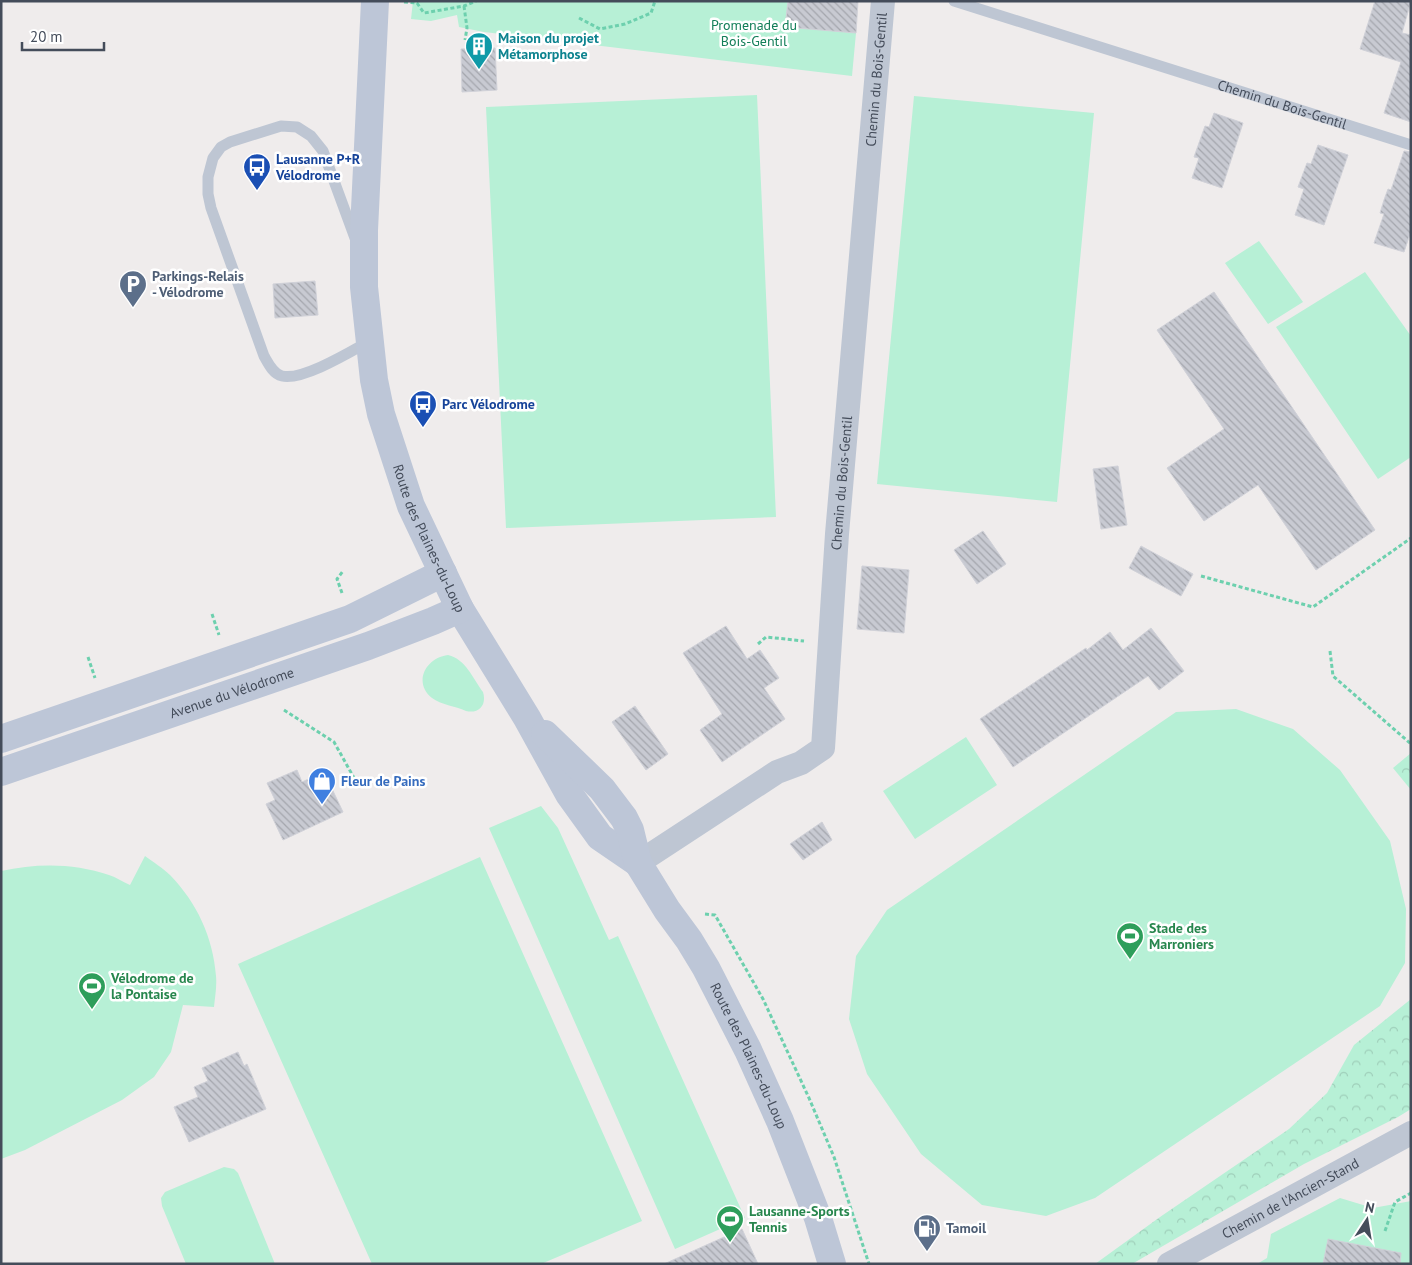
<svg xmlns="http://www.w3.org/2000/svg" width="1412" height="1265" viewBox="0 0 1412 1265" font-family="'PT Sans',sans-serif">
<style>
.green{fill:#b7f0d6}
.forest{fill:url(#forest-crowns)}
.building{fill:url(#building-back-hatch);stroke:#d0d1d8}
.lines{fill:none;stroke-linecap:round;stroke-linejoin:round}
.path{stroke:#6dd0ae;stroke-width:3;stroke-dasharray:4 2.5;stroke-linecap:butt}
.lane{stroke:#bec6d3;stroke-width:11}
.street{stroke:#bec6d3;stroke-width:24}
.secondary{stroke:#bdc6d7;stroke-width:28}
.labels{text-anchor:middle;stroke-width:5;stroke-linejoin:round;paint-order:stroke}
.park-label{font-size:14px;fill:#127e58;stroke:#fff}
.culture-label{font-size:14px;font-weight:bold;fill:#0d838f;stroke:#fff;text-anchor:start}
.street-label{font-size:14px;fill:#444c5a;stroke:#fff}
.transit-label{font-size:14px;font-weight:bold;fill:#164399;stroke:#fff;text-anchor:start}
.service-label{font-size:14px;font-weight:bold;fill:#4e5e75;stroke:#fff;text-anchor:start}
.shop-label{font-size:14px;font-weight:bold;fill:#366cbe;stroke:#fff;text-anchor:start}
.leisure-label{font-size:14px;font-weight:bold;fill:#27864d;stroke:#fff;text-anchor:start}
</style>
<defs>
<pattern id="forest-crowns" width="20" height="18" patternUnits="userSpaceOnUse" patternTransform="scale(1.25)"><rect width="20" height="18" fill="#b7f0d6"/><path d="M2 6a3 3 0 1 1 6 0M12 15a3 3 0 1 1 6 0" fill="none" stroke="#9fcfba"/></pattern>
<pattern id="building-back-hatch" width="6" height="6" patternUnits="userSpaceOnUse" patternTransform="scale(1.25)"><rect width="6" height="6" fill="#c8cad2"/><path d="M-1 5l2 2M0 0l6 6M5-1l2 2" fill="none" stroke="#a4a6ad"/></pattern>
</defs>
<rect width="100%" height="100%" fill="#efecec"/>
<!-- green -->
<path class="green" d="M413,1H788L786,27L856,33L852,76L484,32L459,27L457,15L431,21L411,19Z
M757,95L776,517L506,528L486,107Z
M914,96L1094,113L1057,502L877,484Z
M1259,241L1303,302L1268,324L1225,263Z
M1365,272L1411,336V457L1378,479L1276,327Z
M448,655C466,659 473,679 483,692C487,705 479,714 466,711C455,706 441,705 432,698C413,683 425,658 448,655Z
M1236,709L1293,729L1340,770L1390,841L1406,909L1405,963L1380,1006L1095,1198L1046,1216L982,1205L921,1154L867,1074L849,1019L856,956L887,910L1176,712Z
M966,737L997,785L915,839L883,791Z
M541,806L558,828L609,940L618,936L745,1218L675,1249L489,828Z
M145,856C153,862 163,868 170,875C197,903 213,937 216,976C217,986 215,997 214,1007L183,1005L171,1052L154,1077L122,1100L25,1150L1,1159V871C37,863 74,863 109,875C116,877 123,882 130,885Z
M480,857L642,1221L541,1264H372L238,964Z
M224,1167L234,1169L238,1173L275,1264H186L162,1206L161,1198L165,1192Z
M1340,1198L1373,1208L1411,1201V1264H1257L1267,1258L1271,1234Z"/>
<!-- forest -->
<path class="forest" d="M1411,753V790L1393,768Z
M1411,999V1109L1398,1117L1304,1164L1132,1264H1095L1160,1217L1289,1129L1327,1093L1354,1045Z"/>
<!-- building -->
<path class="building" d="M788,1H858L856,33L785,27Z
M1375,1H1411L1402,33L1411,35V122L1384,113L1401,62L1360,49Z
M495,48L497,90L462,92L461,49Z
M1214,113L1243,123L1222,188L1192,178L1199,158L1194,157L1205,126L1209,127Z
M1318,145L1348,155L1324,225L1295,215L1304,189L1298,187L1307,163L1311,164Z
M1404,151L1411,152V231L1404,252L1374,243L1384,214L1380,213L1384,200L1388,189L1391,190Z
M315,281L318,315L275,318L273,284Z
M1214,292L1375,530L1316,570L1258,485L1204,521L1167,468L1224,429L1157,330Z
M1118,466L1127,525L1101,529L1093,469Z
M983,531L1006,564L977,584L954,550Z
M1141,546L1193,574L1181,596L1129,568Z
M862,566L909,570L904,633L857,629Z
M726,626L747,659L760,650L779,678L764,688L785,719L722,762L700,730L722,714L683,653Z
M1151,628L1184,671L1159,690L1148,676L1013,767L980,719L1086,648L1087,650L1110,632L1123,650Z
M635,706L668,754L646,770L612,722Z
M297,770L302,782L324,772L343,812L283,840L266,804L275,800L267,783Z
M822,822L832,840L803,860L790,844Z
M238,1052L244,1066L247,1064L266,1109L189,1142L174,1107L198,1097L194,1087L208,1081L202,1068Z
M742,1229L758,1264H664Z
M1328,1239L1401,1253L1400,1264H1323Z"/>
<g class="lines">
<!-- path -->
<path class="path" d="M404,2L417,3L424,13L464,6L476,1
M464,6L467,28L465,40
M579,18L600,29L625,24L651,13L655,1
M1201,576L1313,607L1411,538
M342,593L337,579L343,571
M212,614L219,635
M758,644L766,637L804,641
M1330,651L1333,676L1411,744
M88,657L95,678
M284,710L334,742L358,785
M705,914L715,915L763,999L809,1098L834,1157L869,1264
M1385,1231L1395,1202L1411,1193"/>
<!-- lane -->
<g class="lane">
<path id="s1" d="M954,1L1411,145"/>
<path d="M355,238L323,151L311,136L297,127L281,126L230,142L221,147L213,158L208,177V194L211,208L264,356C268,363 273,374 282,376C302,381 350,352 368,342"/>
</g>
<!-- street -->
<g class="street">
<path id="s2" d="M638,863L777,772L801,763L823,748L837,534L883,1"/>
<path id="s3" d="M1169,1264L1411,1133"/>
</g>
<!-- secondary -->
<g class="secondary">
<path id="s4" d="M375,1L364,230V287L374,380L381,414L411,506L460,609L527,718L569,794L600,837L638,863"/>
<path id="s5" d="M545,734L602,789L624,818L630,830L638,863L667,910L689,940L706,968L748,1050L780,1121L818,1218L832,1264"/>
<path d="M1,739L350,619L443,573"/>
<path id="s6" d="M1,772L368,646L433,621L460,609"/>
</g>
</g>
<!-- icons -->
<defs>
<g id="building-pin" transform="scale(1.4375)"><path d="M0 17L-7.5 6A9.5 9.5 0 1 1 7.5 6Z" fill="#0f9aa8" stroke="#fff"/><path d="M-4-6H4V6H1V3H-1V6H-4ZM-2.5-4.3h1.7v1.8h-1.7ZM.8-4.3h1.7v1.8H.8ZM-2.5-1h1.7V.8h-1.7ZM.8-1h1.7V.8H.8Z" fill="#fff"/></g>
<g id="bus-pin" transform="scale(1.4375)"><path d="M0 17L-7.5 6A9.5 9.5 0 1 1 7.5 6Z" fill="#1a4fb4" stroke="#fff"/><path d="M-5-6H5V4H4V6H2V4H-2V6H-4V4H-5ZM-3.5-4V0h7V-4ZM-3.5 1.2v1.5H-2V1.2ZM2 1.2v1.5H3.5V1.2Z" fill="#fff"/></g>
<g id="parking-pin" transform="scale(1.4375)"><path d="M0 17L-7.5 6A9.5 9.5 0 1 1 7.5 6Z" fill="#5c6f8a" stroke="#fff"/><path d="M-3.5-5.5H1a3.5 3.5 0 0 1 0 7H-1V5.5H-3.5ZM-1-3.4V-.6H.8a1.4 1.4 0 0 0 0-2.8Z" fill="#fff"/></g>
<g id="shop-pin" transform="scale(1.4375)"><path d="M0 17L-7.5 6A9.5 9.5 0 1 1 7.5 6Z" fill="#3f7fe0" stroke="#fff"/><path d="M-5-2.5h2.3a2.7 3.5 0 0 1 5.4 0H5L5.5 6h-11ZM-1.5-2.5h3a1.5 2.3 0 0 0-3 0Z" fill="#fff"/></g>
<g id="stadium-pin" transform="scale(1.4375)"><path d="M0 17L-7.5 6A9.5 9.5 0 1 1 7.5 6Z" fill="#2e9e5b" stroke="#fff"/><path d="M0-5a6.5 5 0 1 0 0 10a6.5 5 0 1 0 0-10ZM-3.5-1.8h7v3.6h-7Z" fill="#fff"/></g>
<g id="fuel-pin" transform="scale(1.4375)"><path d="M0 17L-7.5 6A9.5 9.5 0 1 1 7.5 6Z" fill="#5c6f8a" stroke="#fff"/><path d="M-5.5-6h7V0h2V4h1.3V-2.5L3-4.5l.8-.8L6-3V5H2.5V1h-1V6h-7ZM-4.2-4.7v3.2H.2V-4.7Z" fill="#fff"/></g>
</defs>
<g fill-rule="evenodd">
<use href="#building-pin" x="479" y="46"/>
<use href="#bus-pin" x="257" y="167"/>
<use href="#parking-pin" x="133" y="284"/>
<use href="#bus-pin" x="423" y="404"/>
<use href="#shop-pin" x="322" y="781"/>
<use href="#stadium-pin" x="1130" y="936"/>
<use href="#stadium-pin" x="92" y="986"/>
<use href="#stadium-pin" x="730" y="1219"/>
<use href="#fuel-pin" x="927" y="1228"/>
</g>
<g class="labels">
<!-- park labels -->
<g class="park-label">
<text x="754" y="30">Promenade du<tspan x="754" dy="16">Bois-Gentil</tspan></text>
</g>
<!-- culture labels -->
<g class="culture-label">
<text x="498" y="43">Maison du projet<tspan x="498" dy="16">Métamorphose</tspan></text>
</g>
<!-- street labels -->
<g class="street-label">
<text dy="5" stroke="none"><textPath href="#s2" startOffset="889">Chemin du Bois-Gentil</textPath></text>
<text dy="5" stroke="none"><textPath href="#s1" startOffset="344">Chemin du Bois-Gentil</textPath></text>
<text dy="5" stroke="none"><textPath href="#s2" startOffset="484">Chemin du Bois-Gentil</textPath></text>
<text dy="5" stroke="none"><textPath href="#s4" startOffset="548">Route des Plaines-du-Loup</textPath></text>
<text dy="5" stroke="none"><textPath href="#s6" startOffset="244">Avenue du Vélodrome</textPath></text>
<text dy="5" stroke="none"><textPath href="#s5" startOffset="386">Route des Plaines-du-Loup</textPath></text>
<text dy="5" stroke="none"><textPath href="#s3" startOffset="138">Chemin de l'Ancien-Stand</textPath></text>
</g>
<!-- transit labels -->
<g class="transit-label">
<text x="276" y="164">Lausanne P+R<tspan x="276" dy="16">Vélodrome</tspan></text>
<text x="442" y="409">Parc Vélodrome</text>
</g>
<!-- service labels -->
<g class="service-label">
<text x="152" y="281">Parkings-Relais<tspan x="152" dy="16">- Vélodrome</tspan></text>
<text x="946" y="1233">Tamoil</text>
</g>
<!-- shop labels -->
<g class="shop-label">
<text x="341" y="786">Fleur de Pains</text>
</g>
<!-- leisure labels -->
<g class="leisure-label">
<text x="1149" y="933">Stade des<tspan x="1149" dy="16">Marroniers</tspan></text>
<text x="111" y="983">Vélodrome de<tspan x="111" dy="16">la Pontaise</tspan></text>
<text x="749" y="1216">Lausanne-Sports<tspan x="749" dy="16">Tennis</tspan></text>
</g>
</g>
<!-- border -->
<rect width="1412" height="1265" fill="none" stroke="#444c5a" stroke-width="5"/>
<!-- north arrow -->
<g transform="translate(1367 1220) rotate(12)" stroke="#ffffff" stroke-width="4" paint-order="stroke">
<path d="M0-4L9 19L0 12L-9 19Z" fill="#444c5a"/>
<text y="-8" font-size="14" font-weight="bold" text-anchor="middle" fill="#444c5a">N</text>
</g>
<!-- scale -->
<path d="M22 42v8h82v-8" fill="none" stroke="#444c5a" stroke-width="2.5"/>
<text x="30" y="42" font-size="15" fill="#444c5a" stroke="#ffffff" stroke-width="4" paint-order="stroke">20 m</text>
</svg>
